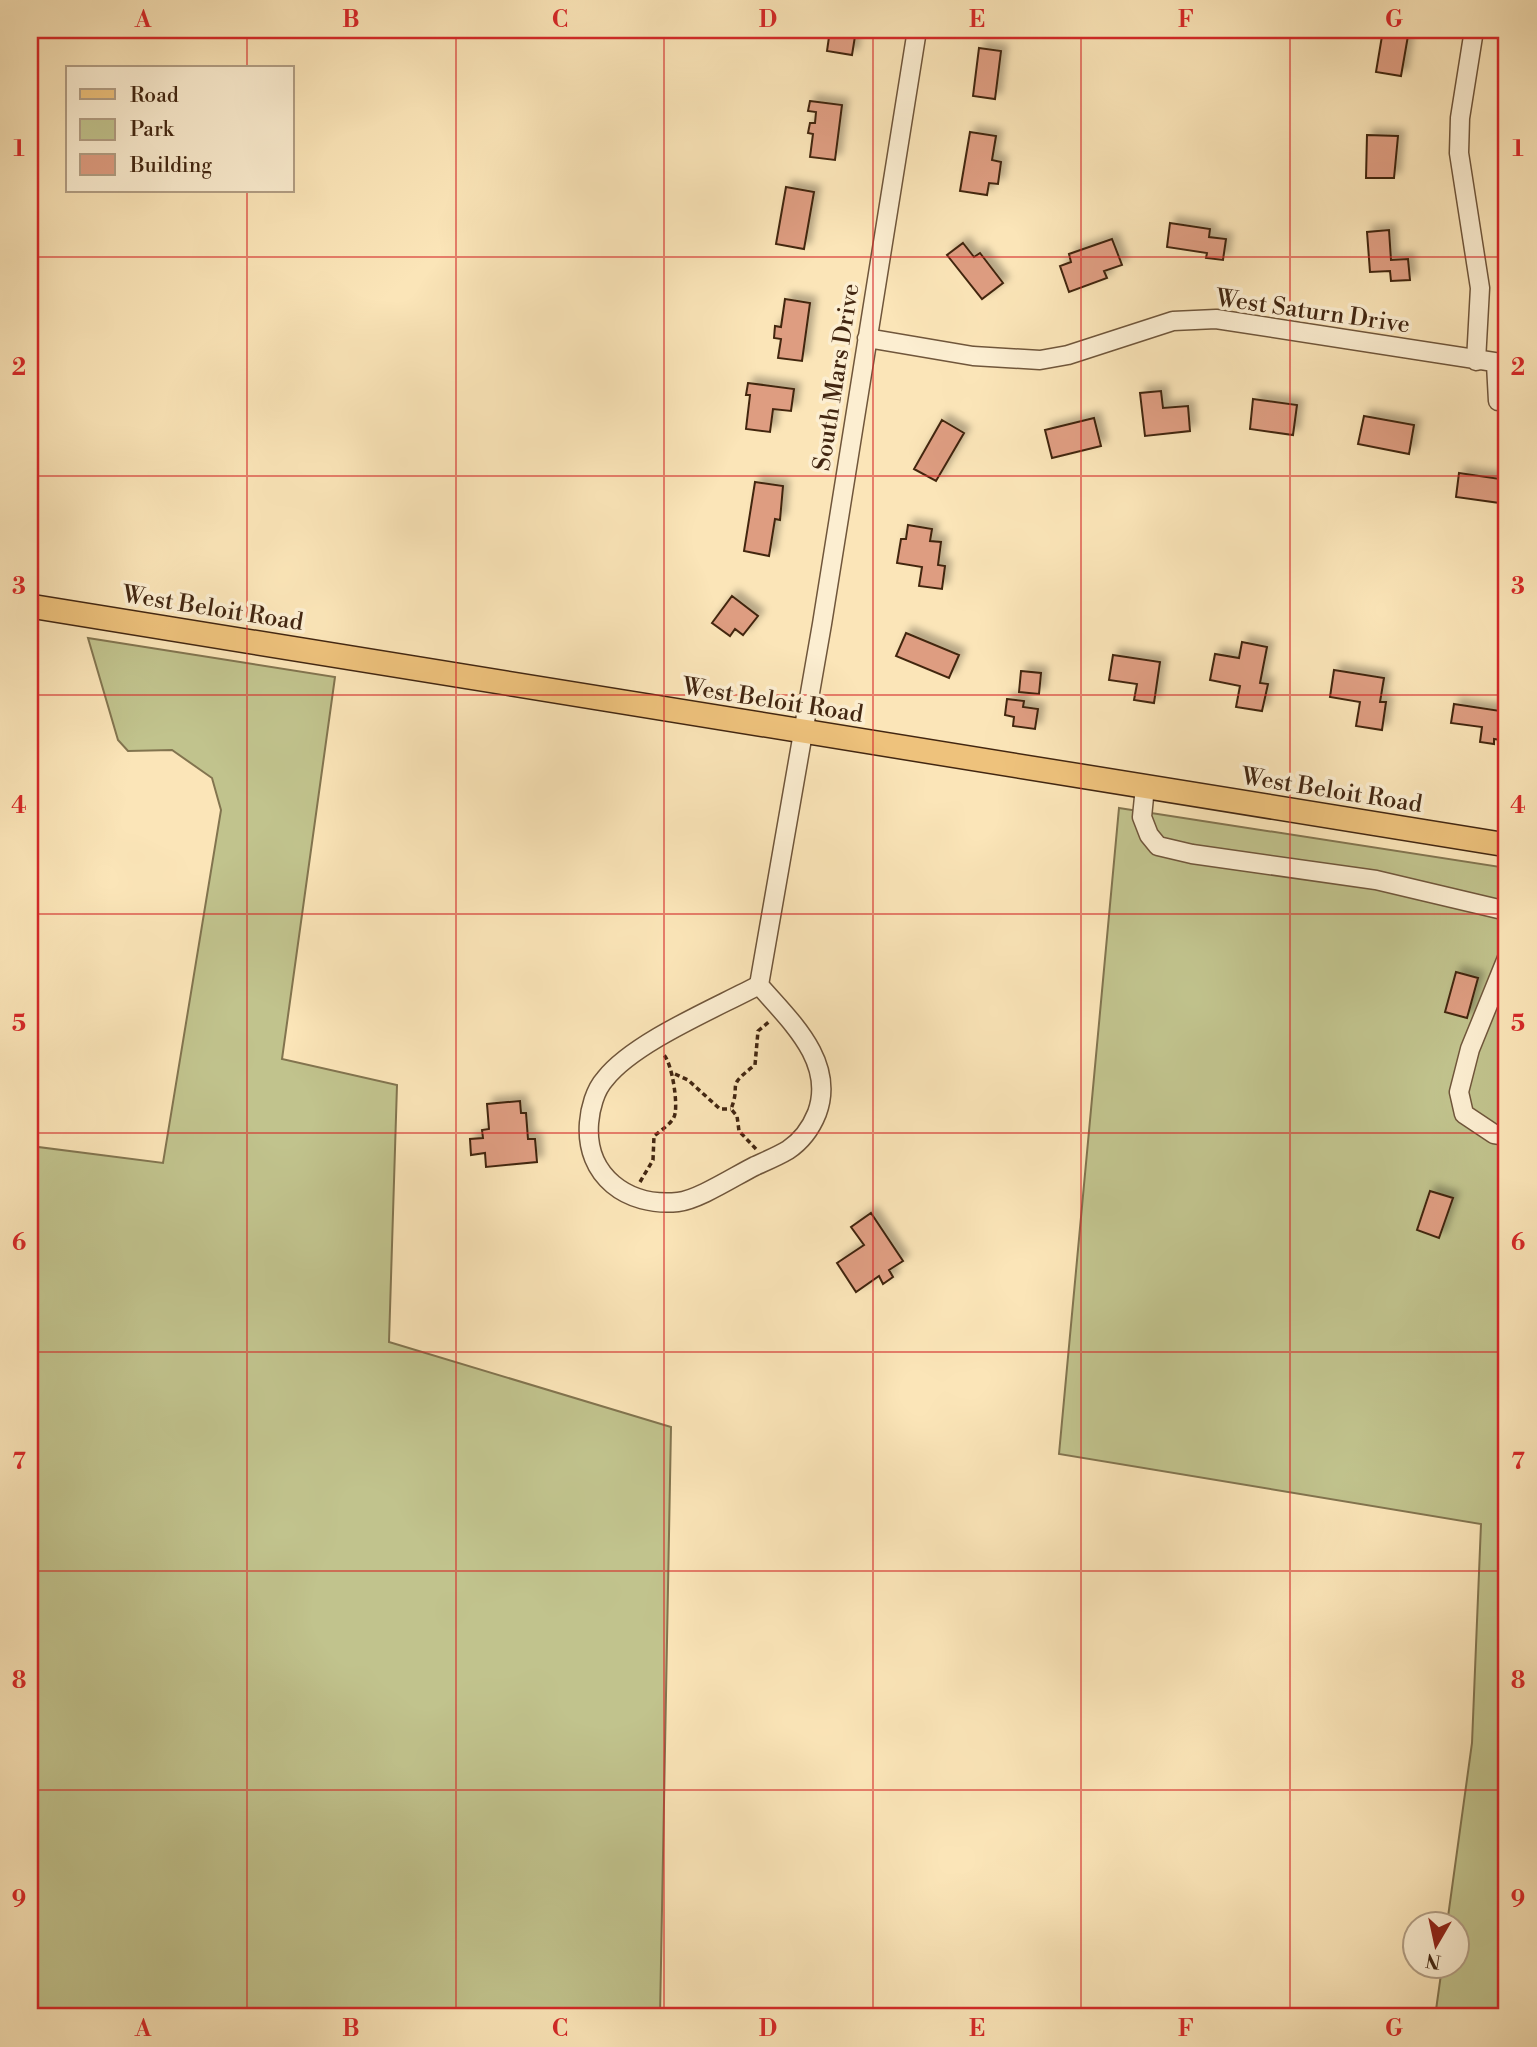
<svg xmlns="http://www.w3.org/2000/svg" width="1537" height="2047" viewBox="0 0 1537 2047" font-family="'Libre Bodoni',serif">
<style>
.green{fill:#c1c38d;stroke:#82744f;stroke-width:2}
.building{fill:#de9d81;stroke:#422611;stroke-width:2;filter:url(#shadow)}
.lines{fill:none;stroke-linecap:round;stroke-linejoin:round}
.minor-casing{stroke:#70563b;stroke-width:21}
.major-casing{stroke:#422611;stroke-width:26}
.path{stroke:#422611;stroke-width:3.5;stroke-dasharray:5 3.5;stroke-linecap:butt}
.minor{stroke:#fceed1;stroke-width:18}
.major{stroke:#eec27c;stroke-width:23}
.grid{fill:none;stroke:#d62828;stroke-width:2;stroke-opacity:0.55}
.labels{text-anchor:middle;stroke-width:7;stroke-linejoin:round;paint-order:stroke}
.street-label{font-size:24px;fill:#422611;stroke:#fceed1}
.neatline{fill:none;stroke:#d62828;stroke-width:2.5}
.grid-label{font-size:23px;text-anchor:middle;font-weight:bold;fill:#d62828}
</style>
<defs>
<filter id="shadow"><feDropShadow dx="6" dy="-6" stdDeviation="3.5" flood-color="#0004"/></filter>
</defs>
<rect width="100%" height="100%" fill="#fbe5b8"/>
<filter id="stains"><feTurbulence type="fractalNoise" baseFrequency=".00286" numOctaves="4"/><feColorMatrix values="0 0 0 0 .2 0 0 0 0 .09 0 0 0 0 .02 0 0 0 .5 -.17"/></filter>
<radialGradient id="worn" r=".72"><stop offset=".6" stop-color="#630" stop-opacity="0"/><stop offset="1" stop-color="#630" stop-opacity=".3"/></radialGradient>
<!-- green -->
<path class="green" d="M88,638L335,677L282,1059L397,1085L389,1342L671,1427L660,2017H30V1980L34,1965L30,1964V1146L163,1163L221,810L212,778L172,750L128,751L118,740Z
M1119,808L1507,868V1076L1499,1158L1507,1160V1981L1501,2017H1435L1442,1967L1456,1966V1924H1447L1472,1743L1481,1524L1059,1454Z"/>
<!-- building -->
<path class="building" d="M830,30H856L852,55L827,51Z
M1383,30H1409L1401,76L1376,72Z
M979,48L1001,51L995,99L973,96Z
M810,101L842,105L835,160L810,157L813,134L808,133L810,123H815L816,112L808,111Z
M970,132L996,136L992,160L1001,162L998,184L989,183L987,195L960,191Z
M1367,135L1398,136L1394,178H1366Z
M786,187L814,192L804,249L776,244Z
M1170,223L1210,229L1209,237L1226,239L1223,260L1206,258L1207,253L1167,247Z
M1389,230L1391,260L1408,259L1410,280L1391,281L1390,271L1370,272L1367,232Z
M1112,239L1122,265L1104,271L1107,278L1069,292L1060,266L1071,262L1069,254Z
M963,243L974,257L980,253L1003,283L982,299L947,255Z
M785,299L810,303L802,361L778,358L781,339L774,338L775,326L781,327Z
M748,383L794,389L791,411L773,409L770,432L746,429L750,395H746Z
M1161,391L1163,408L1188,406L1190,431L1145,436L1140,393Z
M1253,399L1297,405L1293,435L1250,429Z
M1364,416L1414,425L1409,454L1358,444Z
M1094,418L1101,446L1052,458L1045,430Z
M942,420L964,433L936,481L914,469Z
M1459,473L1507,480V504L1456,497Z
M755,482L783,486L780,520L775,519L769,556L744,551Z
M908,525L932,529L930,541L941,542L938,565L945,566L942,589L919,586L922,567L897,563L901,539H906Z
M732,596L758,616L743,635L735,629L730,636L712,623Z
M906,633L959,655L949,678L896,656Z
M1242,642L1267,647L1260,683L1268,684L1262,711L1236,707L1240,686L1210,680L1215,654L1239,658Z
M1113,655L1160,662L1154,703L1134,700L1137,684L1109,680Z
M1334,670L1384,678L1380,702H1386L1382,730L1356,726L1360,702L1330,697Z
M1021,671L1041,673L1039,694L1019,692Z
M1007,699L1024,701L1023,707L1038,709L1035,729L1013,726L1014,717L1005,715Z
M1454,704L1507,712V741L1494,739V744L1480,742L1482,727L1451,723Z
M1456,972L1478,978L1467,1018L1445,1012Z
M520,1101L521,1113H526L528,1139H535L537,1162L486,1167L485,1153L471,1155L470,1139L483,1138L482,1130L489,1129L487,1104Z
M1430,1191L1453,1198L1439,1238L1417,1230Z
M871,1213L903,1261L889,1270L893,1277L883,1284L879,1276L856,1292L837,1263L864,1245L851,1227Z"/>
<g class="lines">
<!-- minor casing -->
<g class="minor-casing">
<path id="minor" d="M1474,30L1460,118L1459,153L1480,288L1476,361
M867,338L973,356L1040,360L1068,355L1173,321L1216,319L1507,364
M1496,364L1498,401
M1145,787L1142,817L1149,835L1158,846L1192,854L1376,880L1507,911
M1507,958L1470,1049L1459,1092L1464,1114L1494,1134L1507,1136
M759,985L822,624L917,30
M759,985C789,1020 836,1061 817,1113C811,1128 803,1140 788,1150C778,1156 766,1161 755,1166C735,1176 698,1200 678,1202C627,1207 585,1176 589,1123C590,1109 595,1090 605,1079C634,1042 716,1008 759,985Z"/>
</g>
<!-- major casing -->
<g class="major-casing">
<path id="major" d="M30,606L1507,845"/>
</g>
<!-- path -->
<path class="path" d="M675,1074L688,1080L720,1109H731
M756,1149L739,1131L737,1116L731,1109C742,1081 724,1089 755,1065L758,1031L770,1021
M640,1182L653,1160L654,1136C660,1131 671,1124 674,1117C679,1107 672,1061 663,1054"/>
<!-- minor -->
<use href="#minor" class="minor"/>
<!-- major -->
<use href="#major" class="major"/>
</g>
<!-- grid -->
<path class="grid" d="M247,30V68M456,30V2017M664,30V2017M873,30V2017M1081,30V2017M1290,30V2017M247,191V2017M30,257H1507M30,476H1507M30,695H1507M30,914H1507M30,1133H1507M30,1352H1507M30,1571H1507M30,1790H1507"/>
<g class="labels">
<!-- street labels -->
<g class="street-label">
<text transform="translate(1313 311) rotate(8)" y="8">West Saturn Drive</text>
<text transform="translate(836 377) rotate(-81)" y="8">South Mars Drive</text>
<text transform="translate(213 608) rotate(9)" y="8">West Beloit Road</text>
<text transform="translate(773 700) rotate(9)" y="8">West Beloit Road</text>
<text transform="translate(1332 790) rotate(9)" y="8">West Beloit Road</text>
</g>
</g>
<!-- margin -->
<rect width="1537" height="2047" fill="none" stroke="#fbe5b8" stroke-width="77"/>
<!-- legend -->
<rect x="66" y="66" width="228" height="126" fill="#fceed1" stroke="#b29e84" stroke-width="2"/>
<rect x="80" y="89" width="35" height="10" fill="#eec27c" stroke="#b29e84" stroke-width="2"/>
<text x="130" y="102" font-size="21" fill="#422611">Road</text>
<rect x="80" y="119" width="35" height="21" fill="#c1c38d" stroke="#b29e84" stroke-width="2"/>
<text x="130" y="136" font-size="21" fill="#422611">Park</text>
<rect x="80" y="154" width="35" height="21" fill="#de9d81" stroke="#b29e84" stroke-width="2"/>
<text x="130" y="172" font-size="21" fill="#422611">Building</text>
<!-- north arrow -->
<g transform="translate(1436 1945) rotate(189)"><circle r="33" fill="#fceed1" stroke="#b29e84" stroke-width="2"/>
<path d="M0-5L12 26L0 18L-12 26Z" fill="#8f2418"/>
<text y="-10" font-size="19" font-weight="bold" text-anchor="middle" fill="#422611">N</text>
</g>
<rect x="38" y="38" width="1460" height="1970" class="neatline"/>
<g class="grid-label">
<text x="143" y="27">A</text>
<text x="351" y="27">B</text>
<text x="560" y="27">C</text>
<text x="768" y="27">D</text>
<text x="977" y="27">E</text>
<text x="1186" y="27">F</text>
<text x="1394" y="27">G</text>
<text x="19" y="156">1</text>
<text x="1518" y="156">1</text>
<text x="19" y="375">2</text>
<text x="1518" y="375">2</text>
<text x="19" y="594">3</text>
<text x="1518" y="594">3</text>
<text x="19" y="813">4</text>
<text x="1518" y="813">4</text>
<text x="19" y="1031">5</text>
<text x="1518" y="1031">5</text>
<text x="19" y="1250">6</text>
<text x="1518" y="1250">6</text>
<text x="19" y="1469">7</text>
<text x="1518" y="1469">7</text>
<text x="19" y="1688">8</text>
<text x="1518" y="1688">8</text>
<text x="19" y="1907">9</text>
<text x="1518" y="1907">9</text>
<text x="143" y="2036">A</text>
<text x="351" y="2036">B</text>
<text x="560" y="2036">C</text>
<text x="768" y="2036">D</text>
<text x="977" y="2036">E</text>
<text x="1186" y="2036">F</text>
<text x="1394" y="2036">G</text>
</g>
<rect width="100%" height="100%" filter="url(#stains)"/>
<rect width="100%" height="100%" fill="url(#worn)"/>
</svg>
